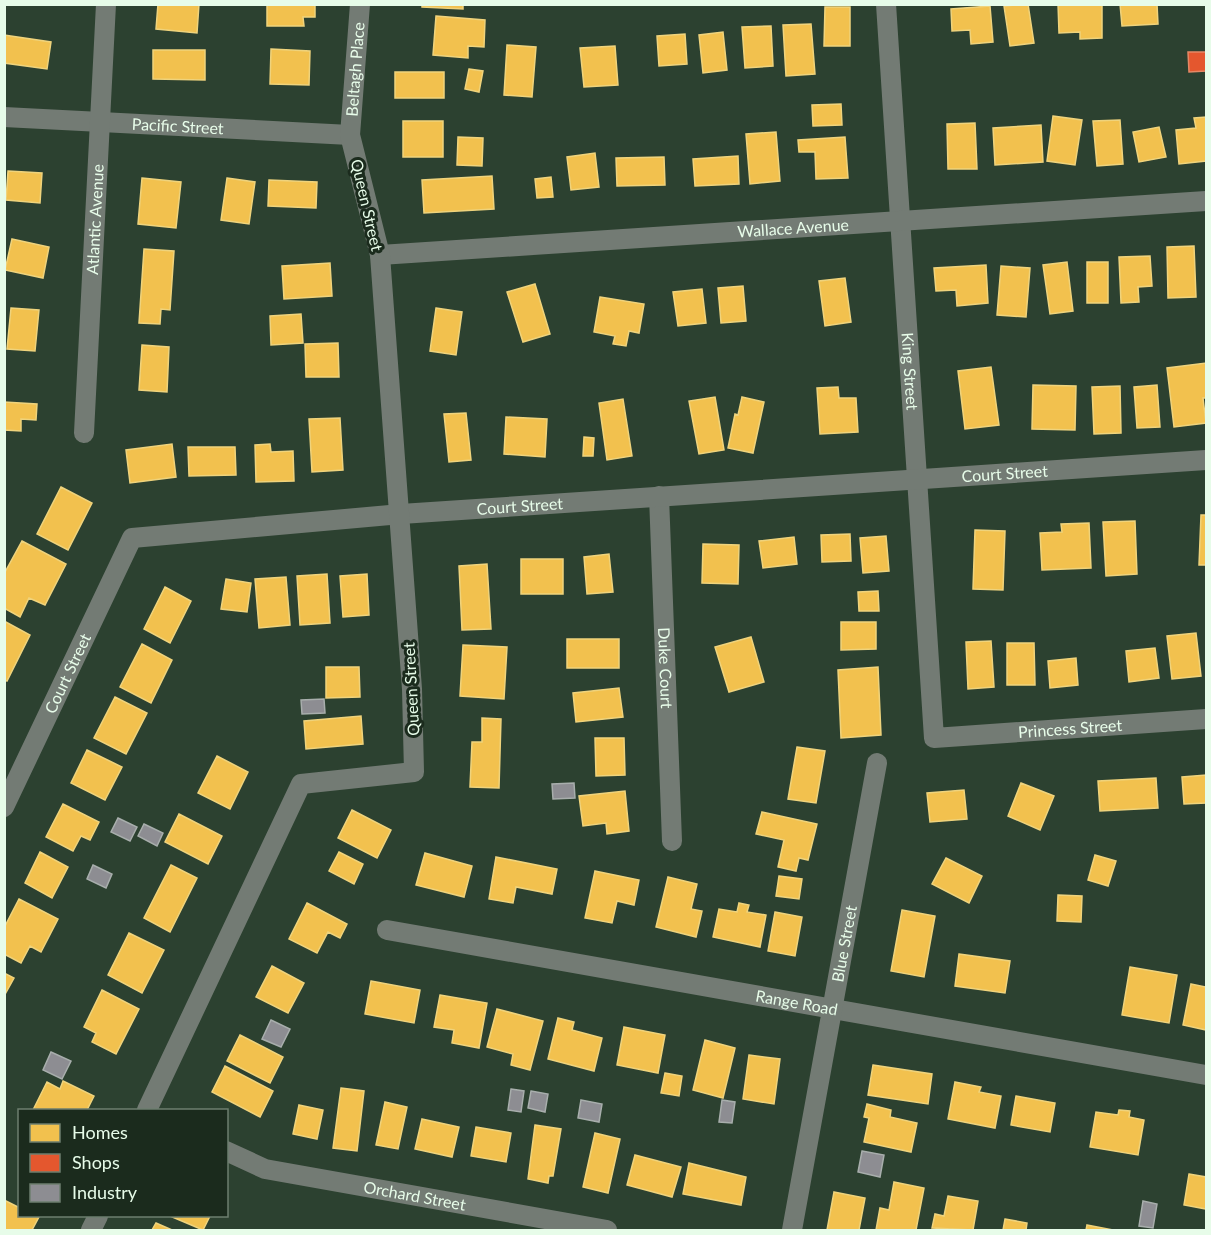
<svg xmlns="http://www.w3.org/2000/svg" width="1211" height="1235" viewBox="0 0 1211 1235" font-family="Lato,sans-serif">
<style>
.homes{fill:#f2c14e;stroke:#efd37c;stroke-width:1.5}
.shops{fill:#e4572e;stroke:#e58866;stroke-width:1.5}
.industry{fill:#8d8d92;stroke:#a8aeac;stroke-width:1.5}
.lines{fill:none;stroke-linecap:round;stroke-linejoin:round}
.street{stroke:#737b74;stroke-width:20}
.labels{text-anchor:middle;stroke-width:6;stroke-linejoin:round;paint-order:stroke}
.street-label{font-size:16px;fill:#e7fce9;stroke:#1b2b1d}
</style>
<rect width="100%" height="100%" fill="#2c4130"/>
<!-- homes -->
<path class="homes" d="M158,4H199L197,33L156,29Z
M267,4H315V17H303L304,26H267Z
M422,4H463V9L422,7Z
M1028,4L1034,43L1010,46L1004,6Z
M1058,4H1102V38L1080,39V32L1059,33Z
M1120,4H1157L1158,24L1122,26Z
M990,6L993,42L971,44L970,30L952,31L951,9Z
M825,7H850V46H824Z
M436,16L485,20L484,47L468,46V58L433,55Z
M811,24L815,74L786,76L783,25Z
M771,26L773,66L745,68L742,27Z
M723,32L727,70L703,73L699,35Z
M685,34L687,64L659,66L657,36Z
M4,35L51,42L47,69L4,63Z
M507,45L536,47L532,97L504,95Z
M615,46L618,85L584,87L580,48Z
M271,49L310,51L309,85L270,84Z
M153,50H205V80L153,79Z
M469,69L483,71L479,92L465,89Z
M395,72H444V98H395Z
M841,104L842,125L813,126L812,105Z
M1053,116L1082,120L1075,165L1047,161Z
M1206,117V161L1179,164L1176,130L1196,128L1194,118Z
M1120,120L1123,164L1097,166L1093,121Z
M403,121H443V157H403Z
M975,123L977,169H948L947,124Z
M1041,125L1043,162L995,165L993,128Z
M1159,127L1166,157L1139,162L1133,132Z
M776,132L780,181L750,184L746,134Z
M458,137L483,138L482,166L457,165Z
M845,137L848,178L816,179L815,152H799L798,140Z
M595,153L599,187L571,190L567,157Z
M738,156L739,184L695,186L693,159Z
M664,157L665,185L617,186L616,158Z
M8,171L42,173L40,203L6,200Z
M492,176L494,209L424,213L422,180Z
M551,177L553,197L537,198L535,179Z
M142,178L181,182L176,228L138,224Z
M227,178L255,182L249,224L221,220Z
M269,180L317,182L316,208L268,206Z
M12,239L49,247L43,278L5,270Z
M1194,246L1196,297L1168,298L1167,247Z
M144,249L174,251L170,310L161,309L160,324L139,323Z
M1150,256L1152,286L1138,287L1139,302L1121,303L1119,257Z
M1067,262L1073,311L1050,314L1043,265Z
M1087,262H1108V303H1087Z
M330,263L332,296L284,299L282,266Z
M986,265L988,303L957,306L956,290L936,291L934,268Z
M1001,266L1030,268L1026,317L997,315Z
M845,278L851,322L825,326L819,281Z
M535,284L550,334L523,342L507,292Z
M743,286L746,321L721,323L718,288Z
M702,289L706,323L678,326L673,292Z
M600,297L644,304L639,333L629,331L626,346L613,344L615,336L594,332Z
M11,308L39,310L35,351L7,349Z
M436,308L462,312L456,355L430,351Z
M301,314L303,343L271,345L270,316Z
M338,343L339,377H306L305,344Z
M142,345L169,347L167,392L139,390Z
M1206,363V398H1203L1206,423L1174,427L1167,368Z
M991,367L999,425L965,429L958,371Z
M1033,385L1076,386L1075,430L1032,429Z
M1157,385L1160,427L1137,428L1134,387Z
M1120,386L1121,433L1094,434L1092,387Z
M838,387L839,398H856L858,432L820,434L817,388Z
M715,397L724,450L699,454L689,401Z
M742,397L764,402L753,453L728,448L735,414L738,415Z
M623,399L632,456L607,460L599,403Z
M4,402L37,404L36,420L21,419V431L4,430Z
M466,413L471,460L449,462L444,414Z
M506,417L547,419L545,457L504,454Z
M340,418L343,470L312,472L309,419Z
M584,437L594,438L593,456H583Z
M172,444L176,477L130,483L126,450Z
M270,444L271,452L293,451L294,481L256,482L255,445Z
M188,447H235L236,475L189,476Z
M61,487L92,503L68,550L37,534Z
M1201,515H1206V565H1199Z
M1135,521L1137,574L1106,576L1103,522Z
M1089,523L1091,568L1042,570L1040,533L1062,532L1061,524Z
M975,530L1005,531L1003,590L973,589Z
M850,534L851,561L822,562L821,535Z
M886,536L889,571L863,573L860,538Z
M794,537L797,564L763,568L759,541Z
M22,541L66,564L45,605L29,598L20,617L4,608V574Z
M703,544L739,545L738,584L702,583Z
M609,554L613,592L587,594L584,557Z
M521,559H563V594H521Z
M487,564L491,629L462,630L459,566Z
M327,574L330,623L300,625L297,576Z
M367,574L369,615L343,617L340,576Z
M286,577L290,625L259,628L255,579Z
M226,579L251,583L247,612L221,609Z
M165,587L191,601L170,643L144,629Z
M878,591L879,611H859L858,592Z
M4,621L30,635L7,681L4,680Z
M841,622H876V649L841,650Z
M1196,633L1201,676L1172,679L1167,636Z
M751,637L764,682L729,692L715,647Z
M567,639H619V668H567Z
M991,641L994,687L968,689L966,642Z
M1007,643H1034L1035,685H1007Z
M142,644L172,660L151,703L120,687Z
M463,645L507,647L504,699L460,696Z
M1155,648L1159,678L1129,682L1126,651Z
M1076,658L1078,685L1050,688L1048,661Z
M326,667H359L360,697L326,698Z
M878,667L881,735L841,738L838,670Z
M619,688L623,717L576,722L573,693Z
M115,697L147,713L126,754L94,738Z
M361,716L363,744L306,749L304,721Z
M482,718L501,719L499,788L470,787L472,742H482Z
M595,738H624L625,775L596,776Z
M797,747L825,751L816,803L788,799Z
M87,750L122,767L105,800L71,783Z
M217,756L248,772L230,809L198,793Z
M1206,775V803L1184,804L1182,777Z
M1156,778L1158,808L1100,811L1098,781Z
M1021,783L1054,796L1040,830L1008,816Z
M964,790L967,819L930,822L927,793Z
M625,791L629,831L607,834L606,823L583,826L579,796Z
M63,804L99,822L90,840L81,836L73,851L46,837Z
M352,810L391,830L377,858L338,838Z
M762,812L817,824L808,860L799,858L796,871L778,867L784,840L756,834Z
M179,814L222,836L208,864L165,842Z
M40,852L68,867L52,898L25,883Z
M339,852L363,864L354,884L329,871Z
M425,853L472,866L464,897L416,885Z
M1095,855L1116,861L1108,886L1088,880Z
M496,857L557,869L552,894L516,887L513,903L489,899Z
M946,858L982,876L969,903L932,884Z
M171,865L197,878L170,932L144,918Z
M595,871L639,880L634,905L617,901L612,923L585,918Z
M779,876L802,879L799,899L776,896Z
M668,877L697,884L691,909L702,911L696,937L656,927Z
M1058,895L1082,896L1081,922L1057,921Z
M19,899L58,919L41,952L30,946L21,963L4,954V928Z
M307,903L347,924L340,938L328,932L317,953L289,939Z
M739,903L749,905L747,912L766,915L760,947L713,937L719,909L737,912Z
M902,910L935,916L924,977L891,971Z
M775,912L802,917L795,956L768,951Z
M129,933L164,950L142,993L108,975Z
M959,954L1010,961L1005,993L955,986Z
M272,966L304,983L288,1013L256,997Z
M1130,967L1177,975L1169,1023L1122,1015Z
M4,973L14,978L4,996Z
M371,981L420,990L414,1023L365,1014Z
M1191,984L1206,987V1030L1183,1025Z
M102,990L139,1009L116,1054L92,1042L96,1033L84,1027Z
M440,995L487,1003L479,1048L452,1043L454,1030L434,1027Z
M497,1009L543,1021L530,1070L511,1065L513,1054L487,1047Z
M558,1018L574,1022L572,1030L602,1038L594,1071L548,1059Z
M624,1027L665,1035L658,1073L617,1065Z
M240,1035L283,1057L270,1083L227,1061Z
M705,1040L735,1048L723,1098L693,1090Z
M749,1055L780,1059L774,1104L743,1099Z
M873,1065L932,1074L928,1104L868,1095Z
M225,1066L273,1091L260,1117L212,1092Z
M665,1073L682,1076L679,1096L661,1093Z
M63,1081L94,1096L87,1110H33L47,1082L60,1089Z
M955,1082L981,1087L979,1092L1001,1096L995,1128L948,1119Z
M341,1088L364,1091L357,1151L333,1148Z
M1016,1096L1055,1103L1050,1132L1011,1125Z
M385,1102L407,1107L398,1149L376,1145Z
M867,1104L891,1110L890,1117L917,1123L911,1152L864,1142L869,1118L864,1117Z
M299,1105L323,1110L317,1139L293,1134Z
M1119,1110L1130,1111L1129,1117L1144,1120L1138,1155L1090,1147L1096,1112L1118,1115Z
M422,1119L459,1127L452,1157L415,1149Z
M535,1125L561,1129L553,1176H549L548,1183L528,1179Z
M476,1127L511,1133L506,1162L471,1156Z
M595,1133L620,1139L608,1193L583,1187Z
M635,1155L681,1167L672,1197L627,1185Z
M689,1163L746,1177L741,1205L683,1194Z
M1189,1174L1206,1177V1209L1184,1205Z
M894,1182L924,1188L916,1230H876L880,1208L889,1210Z
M834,1192L865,1198L859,1230H827Z
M948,1196L978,1201L973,1230L932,1228L935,1214L944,1216Z
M4,1200L20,1208V1216L39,1217L32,1230H4Z
M170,1216H210L203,1230Z
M1005,1219L1027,1223L1026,1230H1003Z
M156,1223L172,1230H152Z
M1087,1225L1113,1230H1086Z"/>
<!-- shops -->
<path class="shops" d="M1188,52H1206V71L1189,72Z"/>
<!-- industry -->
<path class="industry" d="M324,699L325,713L302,714L301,700Z
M574,783L575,798L553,799L552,784Z
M118,818L137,827L130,841L111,832Z
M144,824L163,833L157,846L138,836Z
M93,865L112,874L106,888L87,879Z
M271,1020L290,1029L281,1047L262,1039Z
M51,1052L71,1061L62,1079L43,1070Z
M511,1089L524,1091L521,1112L508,1110Z
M531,1091L548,1094L545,1112L528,1108Z
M581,1100L602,1104L599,1122L578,1118Z
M722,1100L735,1102L732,1123L719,1122Z
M862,1151L884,1155L880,1177L858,1172Z
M1143,1201L1157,1204L1153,1228L1139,1226Z"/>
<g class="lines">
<!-- street -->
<g class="street">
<path id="s1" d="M886,4L934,738L1206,719"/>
<path id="s2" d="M4,117L350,135"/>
<path id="s3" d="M380,255L1206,201"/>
<path id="s4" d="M84,433L106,4"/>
<path id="s5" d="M659,496L672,841"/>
<path id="s6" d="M4,807L132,538L401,514L1206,460"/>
<path id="s7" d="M387,930L1206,1075"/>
<path id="s8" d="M147,1110L301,784L414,772L412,689L380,255L350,135L360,4"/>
<path id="s9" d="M226,1151L265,1169L607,1230"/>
<path d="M91,1230L98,1216"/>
<path id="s10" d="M792,1230L877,763"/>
</g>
</g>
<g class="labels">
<!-- street labels -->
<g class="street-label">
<text dy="6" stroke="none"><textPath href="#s8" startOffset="1182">Beltagh Place</textPath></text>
<text dy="6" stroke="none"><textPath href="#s2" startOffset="174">Pacific Street</textPath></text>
<text transform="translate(367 205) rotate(77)" y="6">Queen Street</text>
<text dy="6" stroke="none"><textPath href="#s4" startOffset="214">Atlantic Avenue</textPath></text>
<text dy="6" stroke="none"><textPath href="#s3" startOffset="414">Wallace Avenue</textPath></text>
<text dy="6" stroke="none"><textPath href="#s1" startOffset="368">King Street</textPath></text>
<text dy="6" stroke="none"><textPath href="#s6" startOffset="1173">Court Street</textPath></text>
<text dy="6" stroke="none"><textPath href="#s6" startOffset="687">Court Street</textPath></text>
<text dy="6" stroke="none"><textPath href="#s5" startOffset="172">Duke Court</textPath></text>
<text dy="6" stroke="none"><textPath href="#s6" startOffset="148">Court Street</textPath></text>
<text transform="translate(411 689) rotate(-93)" y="6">Queen Street</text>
<text dy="6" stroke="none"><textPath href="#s1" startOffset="872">Princess Street</textPath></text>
<text dy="6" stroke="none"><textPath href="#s10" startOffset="291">Blue Street</textPath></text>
<text dy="6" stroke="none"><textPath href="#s7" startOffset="416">Range Road</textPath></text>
<text dy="6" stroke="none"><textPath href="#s9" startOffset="195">Orchard Street</textPath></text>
</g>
</g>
<!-- border -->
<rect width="1211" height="1235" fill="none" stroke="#e7fce9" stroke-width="12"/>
<!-- legend -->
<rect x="18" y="1109" width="210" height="108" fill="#1b2b1d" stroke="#6d7f6f" stroke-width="1.5"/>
<rect x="30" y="1124" width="30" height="18" fill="#f2c14e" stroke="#6d7f6f" stroke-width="1.5"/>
<text x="72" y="1139" font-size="18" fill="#e7fce9">Homes</text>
<rect x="30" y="1154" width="30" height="18" fill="#e4572e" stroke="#6d7f6f" stroke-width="1.5"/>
<text x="72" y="1169" font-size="18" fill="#e7fce9">Shops</text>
<rect x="30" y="1184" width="30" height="18" fill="#8d8d92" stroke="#6d7f6f" stroke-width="1.5"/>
<text x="72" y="1199" font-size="18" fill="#e7fce9">Industry</text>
</svg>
